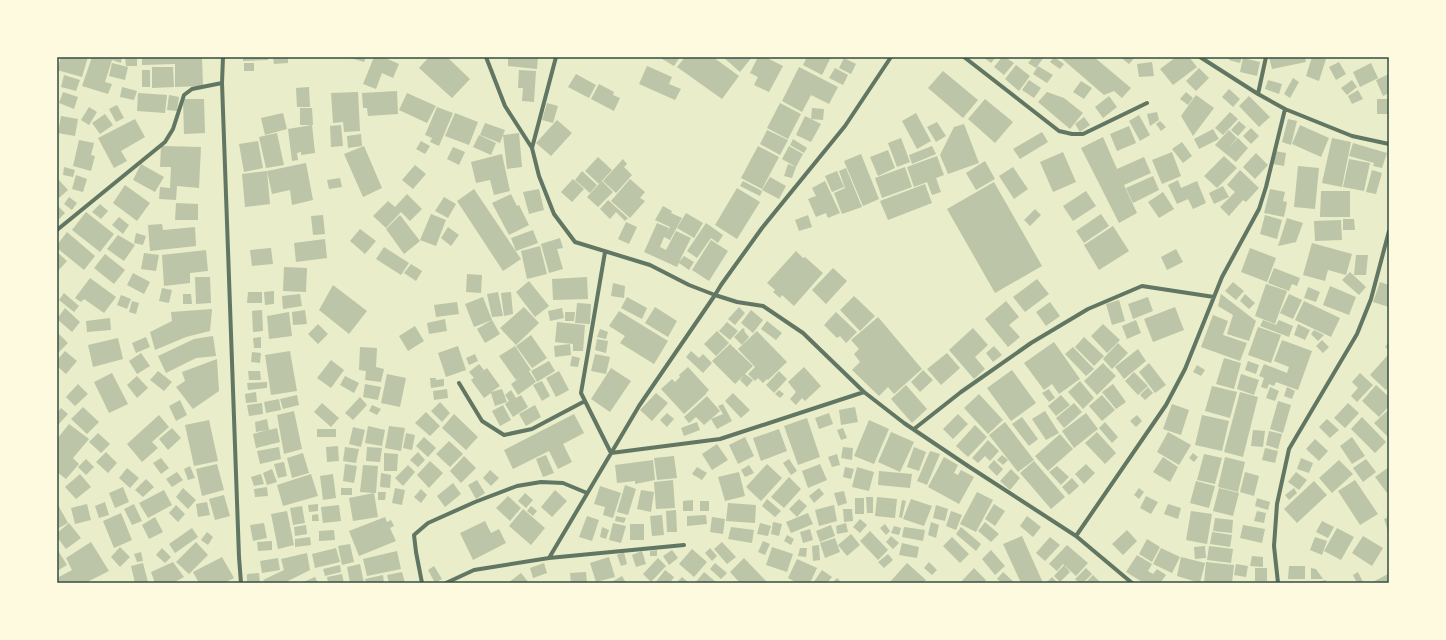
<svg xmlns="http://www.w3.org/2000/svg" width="1446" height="640" viewBox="0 0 1446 640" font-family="Manrope,sans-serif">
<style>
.building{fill:#bcc5a7}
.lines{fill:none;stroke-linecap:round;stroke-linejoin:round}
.minor{stroke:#617663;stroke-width:4}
.neatline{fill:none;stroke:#344e41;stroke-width:1.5}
</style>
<rect width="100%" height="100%" fill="#e9edc9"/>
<!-- building -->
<path class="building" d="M61,57H88L82,77L57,70Z
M92,57H122L121,63L112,60L105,82L112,84L108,94L82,86Z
M125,57H137V66H126Z
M142,57H202L203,86L175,87V64L142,65Z
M243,57H268V60L243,61Z
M273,57H288V63L274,64Z
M347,57H366L364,62Z
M374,57H383L399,64L393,78L382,73L376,89L363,84Z
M429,57H447L470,79L452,98L419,68Z
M508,57H538L537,69L508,66Z
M659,57H680L674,66Z
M685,57H713L739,76L722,99L677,67Z
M723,57H752L740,72Z
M758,57H765L783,66L769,92L754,85L758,77L750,73Z
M807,57H831L822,75L803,65Z
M983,57H996L991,63Z
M1002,57H1005L1014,63L1004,75L994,67Z
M1033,57H1044L1036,68L1028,63Z
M1054,57L1064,64L1060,69L1050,62Z
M1060,57H1094L1131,88L1122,98L1114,91L1104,95Z
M1120,57H1135L1129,64Z
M1176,57H1189L1197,67L1173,85L1160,69Z
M1230,57H1242L1240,63L1229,60Z
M1269,57H1305L1306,62L1272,69Z
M1312,57L1326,59L1319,81L1306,76Z
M844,58L856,64L851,74L839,68Z
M1243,58L1260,62L1257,76L1240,72Z
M1152,62L1154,76L1139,77L1137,64Z
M1339,62L1346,74L1336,80L1329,67Z
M112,63L128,67L125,80L109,76Z
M244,63H254V71H244Z
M1371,63L1378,78L1360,87L1353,72Z
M1016,65L1030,76L1019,91L1005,79Z
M647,66L672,77L669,84L681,89L675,100L639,84Z
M1038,66L1053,75L1047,83L1033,74Z
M152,67H173L174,87L152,88Z
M799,67L838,87L829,104L811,95L802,112L782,101Z
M835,68L848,75L843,85L829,78Z
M1199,68L1209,78L1196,91L1186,81Z
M142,70H150V87H142Z
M519,70L536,71L534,102L522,101L523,88H518Z
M943,71L978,100L963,118L928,88Z
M576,74L596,85L589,98L568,87Z
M1389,74V93L1383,96L1376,80Z
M64,75L80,80L76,91L61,87Z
M1293,78L1299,82L1290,98L1284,94Z
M1029,80L1041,88L1034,98L1022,90Z
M1268,80L1282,84L1279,94L1265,89Z
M1352,80L1357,87L1347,95L1341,88Z
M1081,81L1092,88L1084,99L1073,92Z
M599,84L614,92L613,95L620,98L614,111L591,99Z
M122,87L137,91L134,100L120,97Z
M309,87L310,107H297L296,88Z
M1229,89L1240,99L1233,107L1222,97Z
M1358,90L1363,99L1352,104L1348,96Z
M397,91L398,114L368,116L367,108H363L362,93Z
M63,92L78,97L74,109L59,103Z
M358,92L360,131L344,132L343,122L333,123L331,93Z
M1047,92L1064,98L1083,113L1070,129L1038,102Z
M1186,92L1193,98L1188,105L1180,99Z
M138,93L167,95L165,113L137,111Z
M407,93L436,106L427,123L399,110Z
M169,95L179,97L177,111L167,110Z
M1196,95L1214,108L1193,136L1181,116Z
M1109,96L1117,107L1103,118L1095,107Z
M1249,96L1270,117L1259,127L1239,106Z
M183,99H204L205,133L184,134Z
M985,99L1013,122L995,143L968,119Z
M1377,99H1389V114H1377Z
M547,103L558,106L553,123L542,120Z
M780,103L801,114L788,139L767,128Z
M117,105L124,118L116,122L109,109Z
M89,107L97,112L89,125L81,120Z
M437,107L453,113L439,146L430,142L432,138L425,135Z
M300,108H312L313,125H300Z
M812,108L824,109L823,120L811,119Z
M1157,112L1159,120L1150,126L1147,114Z
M1230,112L1238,119L1223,135L1215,128Z
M283,113L287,129L265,135L261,118Z
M455,113L478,122L469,145L445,136Z
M916,113L931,141L917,149L902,121Z
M105,114L113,125L100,134L92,123Z
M1139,115L1150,135L1140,141L1129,121Z
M61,116L78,119L75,136L58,133Z
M805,116L821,124L811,142L796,135Z
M1084,117L1090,125L1080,132L1075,124Z
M135,119L145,137L121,151L127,161L114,168L98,138Z
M1288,119L1297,121L1291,145L1282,142Z
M557,120L572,133L551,156L536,143Z
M1160,121L1166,127L1161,131L1156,124Z
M1239,121L1246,127L1238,136L1231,130Z
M937,122L946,136L936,142L927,127Z
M485,123L505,130L500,143L480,135Z
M964,124L979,163L948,174L940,155L954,127Z
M312,125L315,153L301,155V152L297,153L298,160L292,161L288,129Z
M341,125L343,146L331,147L330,126Z
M1300,125L1329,138L1321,157L1292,144Z
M1129,126L1136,143L1117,151L1110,134Z
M1251,128L1259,136L1251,144L1243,136Z
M1213,129L1219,139L1199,149L1194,139Z
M767,130L788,140L780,155L760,144Z
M1229,130L1237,138L1229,147L1238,138L1248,148L1236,162L1215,145Z
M1042,132L1048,142L1020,159L1013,149Z
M277,133L284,165L266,168L259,137Z
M519,133L522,167L507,169L503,135Z
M361,134L362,146L348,148L347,136Z
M479,135L496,143L491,155L473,147Z
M1103,137L1117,169L1144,157L1151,173L1124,185L1137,213L1119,223L1081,148Z
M901,138L910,162L897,167L888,143Z
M1332,138L1351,142L1342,187L1322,183Z
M793,139L807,148L804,153L790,145Z
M79,140L94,143L91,155L95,156L91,171L73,166Z
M258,141L263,168L244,172L239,144Z
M421,141L430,146L425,154L416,149Z
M1182,142L1192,156L1183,163L1172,149Z
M1353,143L1387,153L1382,168L1373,166L1374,163L1349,156Z
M161,146L201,147L199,188L177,186L176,200L159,199L160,187L170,188L171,167H160Z
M364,146L382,188L363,197L344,154Z
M758,146L779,157L762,189L741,178Z
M789,146L803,154L796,167L782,159Z
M932,146L936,154L912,164L909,155Z
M453,147L465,152L459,165L447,159Z
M888,150L895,168L878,176L870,157Z
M1275,151L1286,153L1284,166L1273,164Z
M1063,152L1076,182L1053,192L1040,162Z
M1172,152L1181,176L1162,184L1152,160Z
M1256,153L1268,165L1255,179L1243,167Z
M502,154L510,191L494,195L490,180L476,183L471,162Z
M861,154L879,199L863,206L844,161Z
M937,156L944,175L936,178L941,192L932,195L927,182L914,187L907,167Z
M1224,156L1237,168L1217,188L1204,176Z
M598,157L612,170L599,184L585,171Z
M623,159L627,164L624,167L632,175L616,193L603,181Z
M1349,159L1370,163L1364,191L1343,187Z
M985,161L995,179L976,190L966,173Z
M306,163L313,200L292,205L290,190L272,194L267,171Z
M141,164L164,177L155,192L133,180Z
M788,164L796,167L792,178L784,176Z
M415,165L426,174L413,189L402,180Z
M1298,166L1319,168L1315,209L1294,207Z
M64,167L75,170L73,177L63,175Z
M905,167L912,187L882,198L875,178Z
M1013,167L1028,189L1014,199L999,176Z
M846,168L862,207L842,214L834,193L845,188L839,171Z
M1240,170L1259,188L1246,202L1243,200L1229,216L1220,207L1235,192L1227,185Z
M1372,170L1382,173L1376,194L1366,192Z
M267,171L270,204L245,207L242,174Z
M582,171L597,185L590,193L575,180Z
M837,171L844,187L832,192L825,176Z
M76,175L87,179L83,192L72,189Z
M1153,176L1159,190L1133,203L1126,188Z
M770,177L786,186L779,199L762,190Z
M57,178L68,190L59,198L57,196Z
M340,178L342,187L329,189L327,180Z
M573,179L584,189L572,202L561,192Z
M630,179L645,192L640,198L645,201L630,218L611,201Z
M1178,180L1181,188L1197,181L1206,203L1193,209L1188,199L1177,204L1168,185Z
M602,181L613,192L598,207L587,197Z
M743,181L762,191L760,196L740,186Z
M825,181L840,213L828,218L826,213L816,217L808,199L816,196L812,188Z
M994,182L1042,266L995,293L947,209Z
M925,184L932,203L888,220L880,201Z
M125,185L150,203L137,221L113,203Z
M1223,186L1229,197L1214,204L1209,193Z
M737,188L760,202L737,239L715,225Z
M474,189L521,259L503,271L457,201Z
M539,189L544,210L529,214L523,192Z
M1270,189L1285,192L1283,201L1287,202L1284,217L1264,213Z
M1086,191L1096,206L1073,221L1063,206Z
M1321,191H1350V217H1320Z
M1163,192L1174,209L1159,218L1148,202Z
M407,194L422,209L410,221L401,212L386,228L373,216L388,201L395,207Z
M511,194L517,206L519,205L529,225L509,235L492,203Z
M69,197L77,203L72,210L64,204Z
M444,197L456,204L448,218L435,211Z
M608,200L628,218L625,221L616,212L610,219L600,209Z
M176,203L198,204V220H175Z
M100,204L108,211L101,219L92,212Z
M57,205L65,213L57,221Z
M663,206L672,211L671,213L682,218L670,240L664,237L660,247L666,250L676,231L691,238L679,262L684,256L694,262L689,270L679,263L677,267L644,252L657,223L669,228L667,233L670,227L655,220Z
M1035,209L1041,215L1030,226L1024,220Z
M86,212L114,234L100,252L72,230Z
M686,213L703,223L694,238L677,228Z
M431,214L446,220L436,246L420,240Z
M1101,214L1109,226L1084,243L1076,231Z
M323,215L325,234L313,235L311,216Z
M400,215L420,241L404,254L386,229Z
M808,215L812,227L799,231L795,220Z
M1265,215L1282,220L1277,239L1260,234Z
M119,217L129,225L123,234L112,225Z
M1287,218L1303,223L1296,242L1278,246Z
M1343,219H1354L1355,230H1343Z
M1341,220L1342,240L1315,241L1314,221Z
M626,222L637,227L629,244L618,239Z
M706,223L723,235L718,243L711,238L697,258L687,251Z
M162,224L163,230L195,227L196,246L150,251L148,225Z
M1113,226L1129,251L1099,270L1084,245Z
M448,227L459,235L451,246L441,238Z
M360,229L376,241L365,254L350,241Z
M533,230L538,243L516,251L511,238Z
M67,232L95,256L84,270L57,248V245Z
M136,233L146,236L143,245L134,243Z
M118,235L135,245L124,261L107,249Z
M560,238L563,248L557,249L563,269L549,273L541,244Z
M325,239L327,258L296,262L294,243Z
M711,240L728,251L709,281L692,270Z
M1312,243L1352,254L1346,275L1328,270L1325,281L1303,275Z
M540,246L547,274L527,279L521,251Z
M384,247L409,263L401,275L376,259Z
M271,248L273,264L252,266L250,250Z
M1250,248L1276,258L1267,282L1241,272Z
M1176,249L1183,262L1167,270L1161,257Z
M206,250L208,271L190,273V283L164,286L162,255Z
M796,251L803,258L805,257L823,273L794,306L782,295L780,298L773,292L775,290L767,283Z
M57,252L67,261L57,272Z
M144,253L159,255L156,271L141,269Z
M105,254L125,270L114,284L94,268Z
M1356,255H1368L1366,275H1354Z
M411,264L422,271L416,281L404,273Z
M284,267L307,268L306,292L283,291Z
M833,268L847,281L826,304L812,290Z
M1274,268L1300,278L1297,286L1292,284L1289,291L1268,283Z
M1350,272L1366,287L1359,295L1342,280Z
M133,273L150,282L144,294L127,285Z
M467,274L482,275L481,293L466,292Z
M195,277H210L211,303L196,304Z
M587,277L588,299L553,300L552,279Z
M90,278L116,297L104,313L84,299L81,302L75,298Z
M1037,279L1049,294L1025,312L1013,297Z
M529,281L549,306L535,317L516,292Z
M1233,282L1244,291L1236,300L1225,291Z
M1380,282L1389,285V307L1373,302Z
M613,283L625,286L624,298L611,296Z
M1266,284L1287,291L1275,324L1255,316Z
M333,285L367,311L349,334L319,310Z
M1330,286L1356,297L1349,315L1323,305Z
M1308,287L1320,292L1316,302L1304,298Z
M162,288L172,290L169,303L159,301Z
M274,291V304L265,305L264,292Z
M248,292H262V303H247Z
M498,292L503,316L492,317L487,294Z
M511,292L513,314L504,316L501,293Z
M64,293L79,306L74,312L59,300Z
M183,294H191L192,304H183Z
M300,294L302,306L283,309L282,296Z
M1221,294L1256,321L1249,341L1227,334L1233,315L1218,306Z
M1245,294L1255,303L1249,309L1240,301Z
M1289,294L1302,300L1293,319L1280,313Z
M121,295L131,299L127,309L117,305Z
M854,296L875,316L860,331L840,310Z
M483,297L492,320L474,327L465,304Z
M627,297L647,308L642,319L621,308Z
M1148,297L1153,311L1133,319L1128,304Z
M1119,300L1125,321L1112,325L1106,304Z
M132,301L139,303L136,314L129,312Z
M1006,301L1019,317L1009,325L1020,337L1008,347L985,319Z
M1304,301L1340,318L1331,337L1295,320Z
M457,302L459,314L436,317L434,305Z
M1050,302L1060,316L1046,326L1036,312Z
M577,303L591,304L590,324L575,323Z
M524,307L539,323L516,345L500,328Z
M655,307L677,321L668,337L645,323Z
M739,307L745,313L735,325L728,319Z
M1175,307L1184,330L1153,342L1144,319Z
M65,308L80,322L72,332L57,319Z
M562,308L564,318L550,321L548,311Z
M212,309L210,331L186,337L155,350L150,332L172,321L171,312Z
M262,310L263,331L253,332L252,311Z
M305,310L307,324L293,325L292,312Z
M751,310L763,320L753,333L741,323Z
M619,311L668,341L654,364L620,343L625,336L609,326Z
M289,312L292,336L269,339L267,316Z
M565,312H575L574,321H565Z
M836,312L857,332L846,343L840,336L837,338L824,325Z
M1213,315L1228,321L1223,335L1247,343L1240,361L1201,347Z
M878,317L922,369L894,394L888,387L879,396L852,370L860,362L854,354L859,349L851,340Z
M110,318L111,330L87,332L86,321Z
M445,319L447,331L429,334L427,323Z
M492,320L500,334L485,343L477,329Z
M1136,320L1141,333L1127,339L1122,326Z
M1263,320L1276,325L1279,320L1293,326L1289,337L1260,326Z
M767,321L782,333L776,340L761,329Z
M557,322L585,325L583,351H573V344L555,342Z
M727,322L738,331L730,340L719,331Z
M318,324L328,334L318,344L308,334Z
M1103,324L1120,340L1107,353L1091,336Z
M1298,324L1310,330L1305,340L1294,335Z
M415,326L424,341L408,351L399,336Z
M1258,327L1281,335L1271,363L1248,355Z
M743,328L745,330L744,331L749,337L742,345L734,337Z
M973,328L988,345L975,357L985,369L974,379L949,350Z
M600,329L608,332L606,339L597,337Z
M1314,330L1324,335L1318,341L1311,334Z
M717,331L729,343L716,356L704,344Z
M757,331L787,362L768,380L767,379L763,383L758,378L755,381L748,374L755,367L738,349Z
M57,332L68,343L57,354Z
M531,335L547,358L532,368L516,346Z
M213,336L216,356L196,358L166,373L158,356L194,339Z
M146,337L150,347L136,353L132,343Z
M261,337V348H254L253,338Z
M1084,337L1104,356L1094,366L1075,347Z
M118,338L123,359L93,367L88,345Z
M597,339L608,341L606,353L595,350Z
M1282,340L1312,351L1298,390L1276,382L1274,386L1269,384L1267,389L1261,387L1264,378L1259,376L1264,364L1287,373L1289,367L1274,361Z
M1322,340L1329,347L1323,353L1316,346Z
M1054,342L1080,379L1059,394L1052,384L1044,390L1024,363Z
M1389,342V350L1385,347Z
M1118,343L1128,353L1112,369L1103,359Z
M570,344L571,355L555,357L554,346Z
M730,344L753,366L735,384L712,361Z
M458,346L466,370L446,377L438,353Z
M515,346L531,370L529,371L536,382L518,395L511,384L521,377L516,380L499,356Z
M994,346L1002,355L993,362L986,353Z
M360,347L377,348L376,367L384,369L381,382L365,380L366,371L359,370Z
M1073,347L1094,369L1086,376L1065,354Z
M1138,349L1146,361L1124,379L1115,367Z
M65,351L77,361L66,374L57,366V360Z
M290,351L297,391L271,395L265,355Z
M691,351L699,358L703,354L712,363L703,373L686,357Z
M252,352L261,353L260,363L251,362Z
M141,353L150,366L137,374L129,361Z
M947,353L960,368L941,385L927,369Z
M475,354L478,361L469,365L466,358Z
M595,354L610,357L606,374L591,371Z
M572,356L580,358L578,367L570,366Z
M1387,356L1389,358V387L1386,390L1370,375Z
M1224,358L1241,363L1234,389L1216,384Z
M217,359L219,391L193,409L176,387L185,381L182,372Z
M331,360L344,370L331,388L317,378Z
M549,361L555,371L537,382L531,371Z
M1248,361L1259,365L1256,374L1245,370Z
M1103,363L1116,376L1097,395L1084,381Z
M1149,363L1166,385L1155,393L1139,372Z
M479,364L484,370L474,378L469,372Z
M1197,365L1205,370L1201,376L1193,372Z
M688,367L709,390L706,393V394L684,414L661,389L672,379L675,382L680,377L679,375Z
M804,367L821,386L805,401L802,398L796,405L790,399L796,392L788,382Z
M487,368L500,386L491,392L502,389L507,402L495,406L491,393L484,398L471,380Z
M611,368L631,381L610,412L591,399Z
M923,370L933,380L920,392L911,382Z
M1012,370L1036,403L1011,421L987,388Z
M158,371L172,382L164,391L150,380Z
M248,371H260L261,380H249Z
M559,371L569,390L556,397L546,378Z
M779,371L787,379L774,393L766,385Z
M1134,372L1148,386L1138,395L1125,381Z
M112,373L128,404L109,413L94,382Z
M1360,373L1373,385L1357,402L1351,396L1358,388L1352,382Z
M387,374L406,378L400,407L381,403Z
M745,374L753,380L747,387L740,380Z
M1241,374L1259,380L1254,395L1237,389Z
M137,376L148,388L137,398L127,385Z
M345,376L359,383L354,393L340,385Z
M430,378H436V380L444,379V386L431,388Z
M542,381L550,396L542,401L533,385Z
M1080,381L1094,398L1083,409L1068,392Z
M267,382V388L248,390L247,383Z
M78,384L88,394L75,406L66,397Z
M365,384L381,387L378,400L363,397Z
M1113,384L1126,402L1116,409L1102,392Z
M906,385L927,409L912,423L891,399Z
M1376,385L1389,397V406L1379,417L1362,401Z
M1212,386L1237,392L1230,418L1205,411Z
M1148,387L1153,393L1145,400L1140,395Z
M1270,387L1279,391L1275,401L1266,398Z
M1287,387L1295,391L1292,399L1284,396Z
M447,389L448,398L434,400L433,391Z
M1049,389L1055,398L1049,402L1042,393Z
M511,390L516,398L521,395L528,407L513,417L505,404L509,401L505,395Z
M779,390L784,394L780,398L775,394Z
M256,392L257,402L246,403L245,394Z
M1240,392L1258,397L1243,457L1224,452Z
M656,393L668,403L652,421L640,410Z
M733,393L750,410L741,418L725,401Z
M979,394L1003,420L988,434L964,408Z
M297,395L299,405L283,409L280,399Z
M1061,395L1070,405L1056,416L1048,406Z
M1102,395L1115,410L1102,421L1089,406Z
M707,396L720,411L704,425L696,417L689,423L684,417Z
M360,397L367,405L353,420L345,413Z
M279,399L281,410L266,413L264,402Z
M180,400L187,415L176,421L169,406Z
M1278,401L1291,405L1283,433L1270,429Z
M440,402L450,413L442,422L431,411Z
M262,403L263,414L249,416L247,405Z
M322,403L339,418L331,427L314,412Z
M1074,403L1082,412L1064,428L1056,418Z
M1348,403L1359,413L1345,428L1334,418Z
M723,404L732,421L717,429L711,419L723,414L718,406Z
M1172,404L1189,410L1181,435L1163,429Z
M372,405L381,409L377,415L369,411Z
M503,405L511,420L500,426L492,411Z
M535,405L541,417L526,426L519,414Z
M83,407L99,422L87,434L71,419Z
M855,407L858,422L841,425L839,410Z
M61,408L68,414L57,426V413Z
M294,411L302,449L284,454L277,415Z
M1045,411L1059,433L1046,440L1032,419Z
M1387,411L1389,413V438L1374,423Z
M426,412L440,426L430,436L415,423Z
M667,413L674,419L667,427L660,420Z
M829,413L833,424L819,429L815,418Z
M1086,413L1098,429L1074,448L1062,431Z
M454,414L478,437L466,450L442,428Z
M574,414L584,433L563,444L572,462L558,469L549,451L513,469L504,450Z
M958,414L968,424L953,439L943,429Z
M159,415L169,427L152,442L158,448L142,462L127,444Z
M1137,415L1142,421L1136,427L1130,421Z
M1202,415L1229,421L1222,451L1195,445Z
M1022,417L1038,439L1029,446L1012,424Z
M1362,417L1386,442L1375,453L1351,429Z
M807,418L820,457L798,465L784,426Z
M267,419L269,430L277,428L280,442L256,448L253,434L267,430L256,432L255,422Z
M1327,419L1339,430L1330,438L1319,427Z
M209,420L218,461L194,466L185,425Z
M869,420L889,429L874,464L854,456Z
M697,422L700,430L684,436L681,428Z
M1005,422L1034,460L1018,472L989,435Z
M1105,422L1118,437L1112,443L1099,428Z
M69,424L89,439L73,458L79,464L66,479L57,472V439Z
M975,425L987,437L968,457L956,446Z
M368,426L385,430L382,446L365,443Z
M389,426L405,428L401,451L385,448Z
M353,427L365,430L361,447L349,444Z
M172,428L181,438L168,450L159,439Z
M843,428L847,438L841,440L837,430Z
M317,429H336V437H317Z
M779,429L787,451L761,461L753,438Z
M1253,430L1265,431L1263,447L1251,446Z
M1269,431L1282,434L1278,449L1266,445Z
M891,432L914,442L900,472L878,462Z
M1097,432L1116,453L1105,464L1085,443Z
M1168,432L1191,445L1179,465L1157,452Z
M98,433L110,444L101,453L89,442Z
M406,433L415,435L412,450L403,448Z
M1060,434L1073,449L1048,471L1035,456Z
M424,437L436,448L428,457L416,446Z
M745,437L754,456L738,464L729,445Z
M1352,437L1365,456L1352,464L1340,446Z
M1315,439L1328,451L1319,461L1306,449Z
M988,440L999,451L990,461L985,456L978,463L972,458Z
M449,441L463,454L450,467L436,454Z
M717,444L728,460L712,470L702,454Z
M338,446L339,461L327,462L326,447Z
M279,447L281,459L260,464L257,451Z
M345,447L359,449L356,463L343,461Z
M367,447L382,448L380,462L366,461Z
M843,447L853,448L852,460L841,458Z
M914,447L926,452L919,471L907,467Z
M1265,448L1278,451L1275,463L1262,460Z
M930,451L940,454L927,485L917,481Z
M106,452L117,463L108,473L96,462Z
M418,452L425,460L418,467L410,460Z
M303,453L309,473L292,478L287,458Z
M384,453L398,454L397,471H384Z
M1193,453L1198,457L1194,462L1189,458Z
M837,454L840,465L832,467L828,457Z
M1204,454L1222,458L1215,484L1197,480Z
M546,455L554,473L543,477L536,459Z
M1002,455L1008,460L1003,465L997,460Z
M464,456L476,468L461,483L450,471Z
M674,456L677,478L657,480L654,458Z
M944,457L958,465L954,473L958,475L961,470L974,477L959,504L928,487Z
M1163,457L1178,467L1170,482L1153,472Z
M1225,457L1245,462L1238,492L1218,487Z
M161,458L169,468L161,474L153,463Z
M1301,458L1313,463L1309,473L1297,469Z
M86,459L94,467L86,475L78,467Z
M789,459L797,471L791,475L783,463Z
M1366,459L1376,472L1363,482L1353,468Z
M653,460L655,480L635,484V481L617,483L615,465Z
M994,460L1003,469L997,476L988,467Z
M1339,460L1353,474L1332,493L1319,478Z
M430,461L443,473L429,488L417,475Z
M1034,461L1065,497L1051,509L1020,473Z
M284,462L287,476L278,478L274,464Z
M217,464L224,490L202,496L196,469Z
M345,464L357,466L354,483L343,481Z
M767,464L782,478L761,501L746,487Z
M820,464L827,480L808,488L802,471Z
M1086,464L1095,473L1084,484L1075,474Z
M363,465L378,466L376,493H374L378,517L353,521L349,498L374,493L360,492Z
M408,465L415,472L403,486L395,478Z
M749,465L754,473L745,477L741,470Z
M190,466L195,478L188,480L184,469Z
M1057,466L1069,477L1061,485L1049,472Z
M697,467L707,473L702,480L692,474Z
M845,467L854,469L851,479L843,477Z
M857,467L874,472L869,491L852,487Z
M1389,467V491L1387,493L1375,477Z
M127,468L139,478L130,488L119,478Z
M272,469L277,482L267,485L263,473Z
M1011,469L1020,478L1010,490L1000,481Z
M490,470L499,478L491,486L483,478Z
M879,471L912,474L910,488L878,485Z
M177,472L183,480L172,487L166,479Z
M739,472L745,496L725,501L718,477Z
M1245,472L1259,476L1254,496L1240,492Z
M1296,472L1307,480L1299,490L1288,482Z
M381,473L391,475L390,488L380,487Z
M80,474L91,487L76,499L65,487Z
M261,474L264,484L254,486L251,477Z
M311,474L318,496L283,506L277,485Z
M333,474L336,498L323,500L320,476Z
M789,477L801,489L784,508L771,497Z
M1072,478L1079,486L1069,495L1062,487Z
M146,479L154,487L143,497L135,490Z
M477,480L485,493L476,499L468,485Z
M673,480L675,508L656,509L654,482Z
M1355,480L1378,514L1360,525L1338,491Z
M1196,481L1215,486L1209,508L1190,503Z
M1314,481L1327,495L1297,523L1284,509Z
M453,483L461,494L445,507L437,496Z
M625,485L636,489L628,515L617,512Z
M600,486L621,493L613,518L603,515L605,507L594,504Z
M123,487L129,502L115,508L109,493Z
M267,487L268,496L255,497L254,489Z
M183,488L196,500L188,509L176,497Z
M341,488H352V495H341Z
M395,488L405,490L402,505L392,503Z
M819,488L824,494L814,503L809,496Z
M1139,488L1144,492L1139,499L1134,495Z
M1219,488L1239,493L1233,516L1213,511Z
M1294,488L1297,493L1289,500L1285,495Z
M421,489L427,495L421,503L414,497Z
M164,490L172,505L148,518L139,503Z
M555,490L567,501L552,517L541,507Z
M641,490L654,492L651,512L637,509Z
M844,491L847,503L838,506L834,493Z
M378,492H386L385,500H378Z
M977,492L993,500L976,532L960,524Z
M525,493L533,500L526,508L518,501Z
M224,495L230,516L215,520L209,499Z
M508,496L521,508L510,521L496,508Z
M1146,496L1158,502L1151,514L1140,508Z
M866,497H873V513H867Z
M877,497L897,499L895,518L875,516Z
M855,498H864V514H855Z
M1257,498L1270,502L1268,510L1255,506Z
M767,499L781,511L775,517L762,506Z
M799,499L807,506L797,517L789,509Z
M911,499L932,506L924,526L903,519Z
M693,500V511H683V501Z
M902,500L906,501L902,518L899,517Z
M700,501H709V511H700Z
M105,502L109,515L99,518L95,506Z
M207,502L210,515L198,517L196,504Z
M57,503L68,523L57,529Z
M728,503L756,505L755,523L726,521Z
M87,504L91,520L75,524L71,508Z
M134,504L142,521L132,525L124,509Z
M318,504V511L309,512L308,505Z
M994,504L1005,511L995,526L985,519Z
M1168,504L1181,508L1178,519L1164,514Z
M176,505L185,514L178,522L169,513Z
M339,505L341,521L323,523L321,507Z
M834,505L837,521L819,526L815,510Z
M936,505L948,509L945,521L933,518Z
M302,506L305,523L293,525L290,508Z
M531,506L537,511L533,516L527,511Z
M523,509L545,528L531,545L509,526Z
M843,509H852L853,521L844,522Z
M676,510L677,532H667L666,511Z
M287,511L294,545L278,549L271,514Z
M951,511L962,515L956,530L946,526Z
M1191,511L1212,514L1207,544L1186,540Z
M1257,511L1266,513L1264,523L1254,521Z
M121,513L132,540L114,548L103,521Z
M808,513L813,524L791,533L786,522Z
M318,514L319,521H312V515Z
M662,515L664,535L652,536L650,516Z
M706,515L707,524L687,526V516Z
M587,516L599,520L592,541L579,537Z
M616,516L626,518L624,523L615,521Z
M1027,516L1041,527L1033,537L1020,526Z
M155,517L163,532L149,539L142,525Z
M385,517L387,522L391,520L394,526L390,528L396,541L359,556L349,531Z
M712,517L725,519L723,534L710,532Z
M1389,517V534L1384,519Z
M1215,518L1233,520L1232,533L1213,531Z
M860,519L867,525L860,533L853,527Z
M485,521L491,533L499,529L506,543L473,560L460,533Z
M1322,521L1334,527L1328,538L1316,532Z
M773,522L782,524L779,536L771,534Z
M931,522L939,525L936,538L928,535Z
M985,522L999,534L991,542L978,531Z
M69,523L81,538L66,549L57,537V533Z
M264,523L267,538L253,541L250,525Z
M613,523L626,526L621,543L609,540Z
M760,523L771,526L768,536L757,534Z
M846,523L848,532L837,534L836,526Z
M630,524H644V540H630Z
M885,524L890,531L886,535L880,528Z
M306,525L307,534L295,536L294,527Z
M831,525L835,536L820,542L816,531Z
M1243,525L1265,529L1262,543L1240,538Z
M894,526L901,528L899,535L891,533Z
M602,527L609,530L606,539L600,537Z
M731,527L754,530L752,543L728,539Z
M904,527L925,530L923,541L902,537Z
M961,527L981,544L976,551L956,534Z
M192,528L198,537L175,553L169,544Z
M1337,528L1354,537L1341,560L1324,551Z
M810,529L813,540L803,543L800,532Z
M334,530L335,540L319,541V531Z
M1127,530L1137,541L1123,555L1112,544Z
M870,531L888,550L878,560L860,541Z
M207,532L213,537L208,545L201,540Z
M1212,532L1232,535L1230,547L1210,544Z
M851,534L860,545L847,556L838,545Z
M787,535L794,539L791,545L784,541Z
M891,536L899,543L893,549L886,542Z
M1022,536L1043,583H1021L1003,544Z
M1363,536L1383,548L1372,566L1352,553Z
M310,537L311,545L295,547V539Z
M952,537L969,554L960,563L943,546Z
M1050,537L1060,545L1045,561L1036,553Z
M1315,537L1327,541L1322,555L1310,550Z
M835,538L840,552L825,558L820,543Z
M1147,539L1160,547L1152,562L1139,554Z
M272,541V550L258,551L257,542Z
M763,541L770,544L765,555L758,552Z
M91,542L109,571L85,583H57V578L72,570L66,558Z
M196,542L208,555L189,574L176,562Z
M722,542L736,557L727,564L714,549Z
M902,543L919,547L917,558L899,555Z
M350,544L354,562L342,565L338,546Z
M819,545L820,560L813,561L812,546Z
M1067,545L1088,563L1076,576L1063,564L1057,571L1049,564Z
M1205,546L1206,558L1195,559L1194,547Z
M1209,546L1233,549L1231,563L1207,560Z
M120,547L130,557L120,567L111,557Z
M772,547L793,554L787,572L766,565Z
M162,548L171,557L165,563L156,555Z
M336,548L340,562L315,568L312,554Z
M710,548L717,556L712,561L705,553Z
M800,548H807L806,557L798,556Z
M1161,548L1180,557L1172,573L1153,564Z
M57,549L67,565L57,571Z
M692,549L707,562L694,577L679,564Z
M657,550V556H650V551Z
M672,550L678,558L669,565L663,556Z
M991,550L1005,566L995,575L982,559Z
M397,551L401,569L367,576L363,559Z
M642,551L646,564L636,567L632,555Z
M141,552L143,561L137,562L134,554Z
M624,552L627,564L621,566L617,555Z
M307,553L310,570L284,583H265L263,580L284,570L281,559Z
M888,554L893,560L884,568L878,562Z
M1137,555L1152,564L1148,571L1153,574L1157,569L1166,575L1161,582L1163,583H1144L1126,572Z
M1252,556L1263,557V567L1250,566Z
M222,557L234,578L224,583H199L193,572Z
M609,557L615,577L596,582L590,563Z
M1181,557L1205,563L1200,583L1177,576Z
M278,558L280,570L262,573L260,561Z
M658,558L666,566L651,582L643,574Z
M744,558L766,581L764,583H740L730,572Z
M797,559L817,568L810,583H797L788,578Z
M173,562L184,577L173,583H155L151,572Z
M929,562L937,570L932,575L924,568Z
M1206,562L1234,565L1232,583H1204Z
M143,563L148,582L135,583L131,566Z
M544,563L547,573L533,578L530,568Z
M715,563L727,573L721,579L710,569Z
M907,563L926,580L923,583H889Z
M360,564L364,583H350L347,567Z
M1236,564L1248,566L1246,577L1234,575Z
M340,565L341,572L325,576L323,569Z
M1064,565L1070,572L1060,582L1054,576Z
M434,566L442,579L435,583L428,570Z
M1289,566H1305V579H1288Z
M974,568L986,580L984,583H960Z
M1086,568L1092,574L1083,583H1079L1075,579Z
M1255,568H1267V581H1255Z
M1311,568L1316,569L1323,579H1311Z
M665,570L674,577L670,583H655Z
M822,570L832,577L827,583H813Z
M402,572L405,583H389L387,575Z
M586,572L587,583H571L570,573Z
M704,572L717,583H695Z
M1003,572L1015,583H1002L997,579Z
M1358,572L1363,582L1361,583H1357L1353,575Z
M259,573L260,583H247V574Z
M521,573L529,583H508Z
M342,574L344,583H328L327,577Z
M1388,574L1389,583H1371Z
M383,575L384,583H366L365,579Z
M1093,575L1101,583H1085Z
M622,576L626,583H610Z
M315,577L318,583H301Z
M682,577L689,583H676Z
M1052,577L1058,583H1046Z
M837,578L842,583H832Z
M1326,580V583H1316V582Z"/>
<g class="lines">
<!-- minor -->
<path class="minor" d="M223,57L222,83L239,557L241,583
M486,57L505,106L532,148L539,176L554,214L575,242L650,265L689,285L715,295L737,302L763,306L803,333L864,392L904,423L968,466L1076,536L1132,583
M964,57L1059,131L1072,134H1083L1147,103
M1200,57L1258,94L1285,109L1352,136L1389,144
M1258,94L1266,57
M532,148L556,57
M57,230L165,142L173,129L184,95L192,89L222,83
M605,252L581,393L611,453L720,439L864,392
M459,383L482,421L504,435L532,429L585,401
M914,429L961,392L1031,343L1088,309L1142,286L1214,297
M1076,536L1166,405L1185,369L1222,277L1259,209L1266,187L1285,109
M549,558L684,545
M422,583L416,552L414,535L428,523L475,502L517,486L541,482L563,483L587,493
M446,583L474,570L549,558L639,406L715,295L721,285L762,228L845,126L891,57
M1278,583L1274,546L1277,504L1289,449L1357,334L1371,299L1389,231"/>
</g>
<!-- border -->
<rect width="1446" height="640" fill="none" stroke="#fefae0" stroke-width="116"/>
<rect x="58" y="58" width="1330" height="524" class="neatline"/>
</svg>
